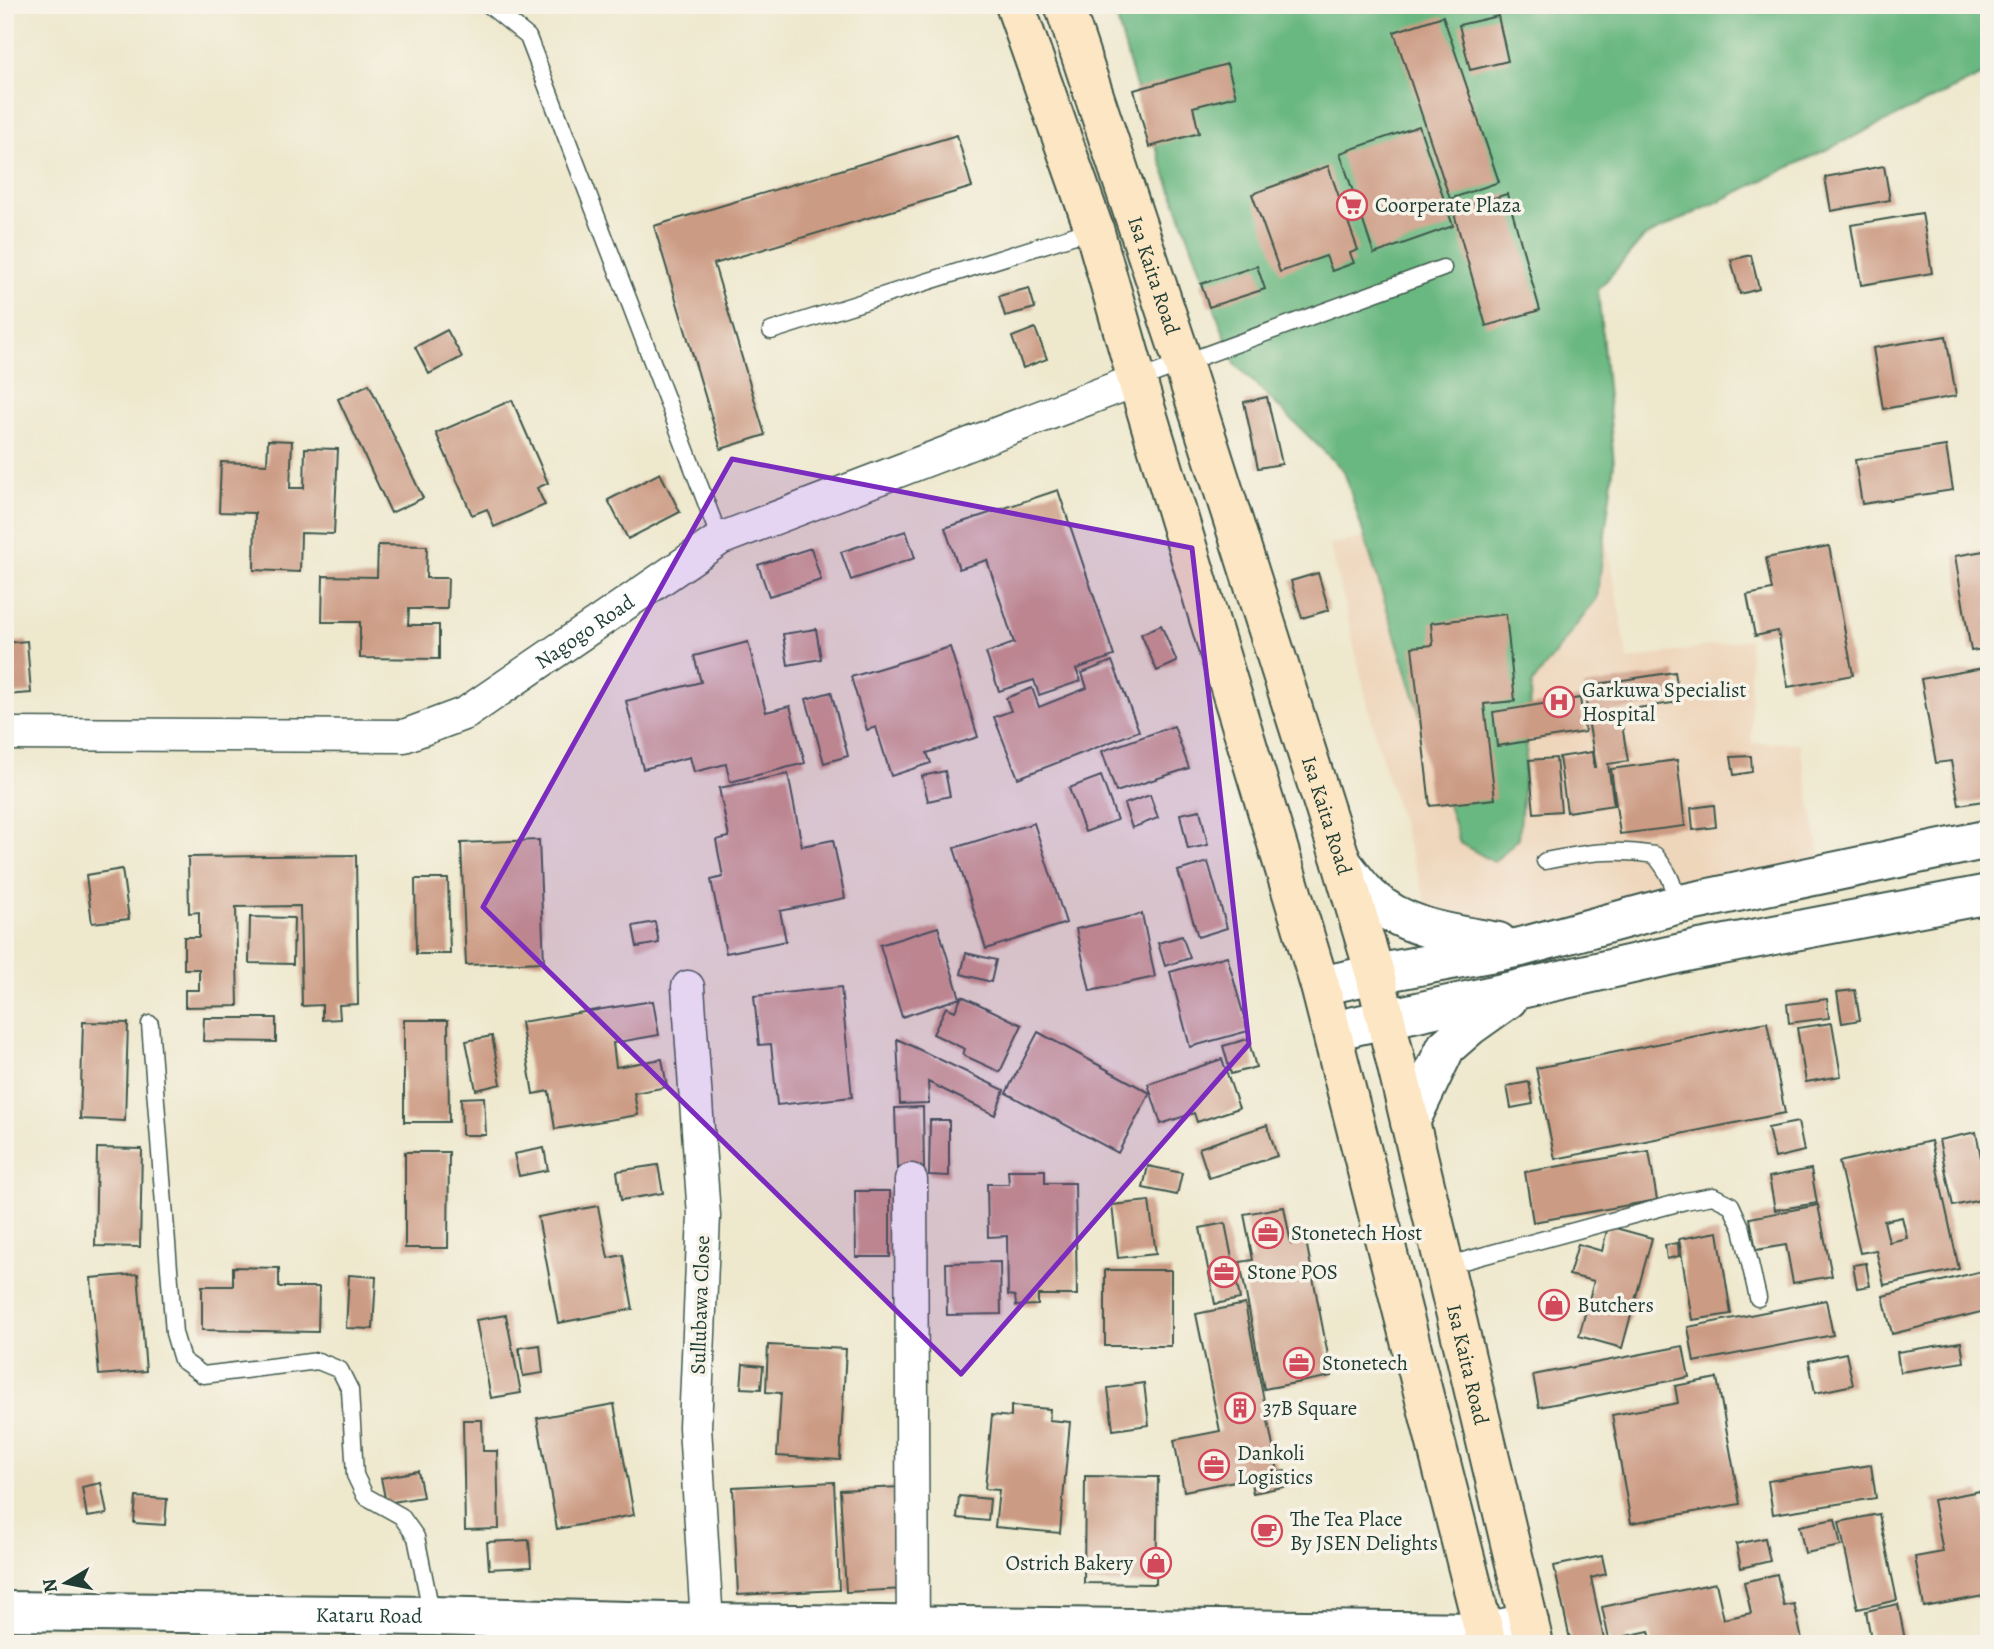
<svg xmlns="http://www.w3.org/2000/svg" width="1994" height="1649" viewBox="0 0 1994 1649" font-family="Alegreya,serif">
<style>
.built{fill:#eed6bb}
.forest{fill:#6ab881;stroke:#447a5a;stroke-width:2}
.building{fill:#cc9b84;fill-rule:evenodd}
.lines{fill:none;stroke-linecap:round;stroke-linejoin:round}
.service-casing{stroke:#3e574b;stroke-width:19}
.minor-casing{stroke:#3e574b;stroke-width:35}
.tertiary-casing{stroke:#3e574b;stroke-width:42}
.secondary-casing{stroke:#3e574b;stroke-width:42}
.service{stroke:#fff;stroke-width:16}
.minor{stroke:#fff;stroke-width:32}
.tertiary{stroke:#fff;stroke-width:38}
.secondary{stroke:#fce6c4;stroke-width:38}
.marked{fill:#7b2cbf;fill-opacity:0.2;stroke:#7b2cbf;stroke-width:5;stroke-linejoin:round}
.labels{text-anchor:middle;stroke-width:7;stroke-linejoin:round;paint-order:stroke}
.poi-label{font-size:21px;fill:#1f3d34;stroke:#f7f3e8;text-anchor:start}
.street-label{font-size:21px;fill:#1f3d34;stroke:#f7f3e8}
</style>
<rect width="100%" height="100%" fill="#f7f3e8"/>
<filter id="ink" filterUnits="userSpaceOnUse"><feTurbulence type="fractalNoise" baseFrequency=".0143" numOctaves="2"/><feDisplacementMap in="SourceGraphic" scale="14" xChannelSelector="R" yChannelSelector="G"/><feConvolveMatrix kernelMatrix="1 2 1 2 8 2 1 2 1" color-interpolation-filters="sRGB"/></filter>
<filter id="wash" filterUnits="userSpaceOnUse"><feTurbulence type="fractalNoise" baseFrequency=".00686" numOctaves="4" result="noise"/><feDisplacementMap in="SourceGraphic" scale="28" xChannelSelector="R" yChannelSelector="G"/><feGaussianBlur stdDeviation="1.57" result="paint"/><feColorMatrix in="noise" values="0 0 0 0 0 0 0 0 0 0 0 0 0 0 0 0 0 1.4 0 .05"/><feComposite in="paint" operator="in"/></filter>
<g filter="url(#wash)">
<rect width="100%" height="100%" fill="#eee8cd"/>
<!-- built -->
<path class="built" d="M1573,503L1605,530L1628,660L1749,639L1752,743H1799L1824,874L1470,950L1429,912L1377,743L1330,544Z"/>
<!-- forest -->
<path class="forest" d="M1113,5H1989V72L1644,237L1598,290L1614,463L1597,598L1532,684L1519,838L1494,862L1460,843L1344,471L1235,364L1143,112Z"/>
<g id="blocks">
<!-- building -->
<path class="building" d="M1443,16L1499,182L1450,199L1394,32Z
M1498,16L1508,61L1470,70L1459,25Z
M1227,64L1236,96L1193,107L1199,133L1149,147L1134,90Z
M1419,126L1453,226L1374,254L1340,153Z
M957,135L972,187L714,264L765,435L721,449L654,226Z
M1328,166L1358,250L1350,253L1354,263L1332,271L1326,256L1280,272L1252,194Z
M1884,166L1890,200L1831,211L1825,177Z
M1507,194L1540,310L1486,326L1453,210Z
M1922,213L1932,273L1861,285L1851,225Z
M1751,255L1759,289L1740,294L1731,260Z
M1257,266L1265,289L1209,307L1201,284Z
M1029,288L1035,308L1005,316L999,296Z
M1035,328L1047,359L1023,368L1012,337Z
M447,330L462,357L429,374L415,347Z
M1946,336L1956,396L1883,409L1873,348Z
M369,384L423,498L391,513L338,399Z
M1267,397L1282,464L1258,468L1244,402Z
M512,400L548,483L537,488L545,505L494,527L487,509L472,515L436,433Z
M5,422H7L10,459H5Z
M268,440L292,441L290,488H304L305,448L338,449L334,534L301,533L300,572L254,570L255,513L219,512L221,462L267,464Z
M1946,446L1953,490L1862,504L1855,460Z
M660,473L680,512L628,539L608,500Z
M1058,490L1114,656L1076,669L1081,681L1039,695L1034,680L999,691L986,653L1014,643L987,560L959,569L945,528Z
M906,531L915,558L851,580L841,552Z
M378,545L427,546L426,578H448L447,609H409L408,625H439V659L360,658V622H322L323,576L377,577Z
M1829,546L1853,675L1788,687L1778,631L1755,636L1747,595L1772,590L1766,558Z
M811,548L821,580L769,596L758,565Z
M1989,550V648L1971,651L1955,556Z
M1318,573L1329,610L1302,618L1291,581Z
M1506,614L1515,701L1484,704L1495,799L1430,806L1412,647L1433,645L1431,623Z
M1161,625L1177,662L1157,671L1141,634Z
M816,629L821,659L788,665L783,634Z
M27,641L31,693L5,695V643Z
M748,642L766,712L790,706L805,763L730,782L726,764L694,772L690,757L643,769L626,701L701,682L694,656Z
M950,647L978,737L927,753L931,763L891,776L876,727L867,730L851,677Z
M1112,661L1139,731L1018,778L994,717L1011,711L1006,698L1032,688L1039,707L1087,688L1082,673Z
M1989,667V800L1959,805L1951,761L1936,763L1921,679Z
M1675,672L1680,702L1588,715L1584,686Z
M831,692L848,756L824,763L806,699Z
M1580,698L1585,732L1497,746L1493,712Z
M1620,713L1628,761L1608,764L1614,805L1567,812L1559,757L1592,752L1594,767H1596L1588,719Z
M1174,726L1189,768L1116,792L1102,751Z
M1751,756L1752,772L1734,775L1731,757Z
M1556,758L1561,811L1534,813L1529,760Z
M1677,760L1685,826L1620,834L1611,769Z
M945,771L950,796L928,801L922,776Z
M788,774L802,846L833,840L845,898L780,911L786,941L726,953L711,880L723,877L716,840L729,837L719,788Z
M1101,776L1117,820L1085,832L1069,788Z
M1150,795L1158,818L1132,828L1124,804Z
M1714,805L1716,827L1693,830L1691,808Z
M1200,810L1208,845L1188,849L1180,814Z
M1034,823L1066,923L986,949L954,848Z
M539,840L544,962L466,965L461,843Z
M356,855L358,1004L339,1005L340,1019L322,1020V1005L302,1006L300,906L236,907L238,1006L185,1007V990H199V969H184V937H199V912L189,913L188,857Z
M1208,862L1227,928L1198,937L1178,871Z
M122,869L129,919L92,923L86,875Z
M415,879H448L450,954H416Z
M1142,914L1155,977L1090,991L1076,929Z
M250,917L294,918L293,964L249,963Z
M655,922L659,943L637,947L633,926Z
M938,927L960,998L902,1017L880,945Z
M1182,936L1190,958L1165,966L1158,943Z
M966,953L996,960L991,982L961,974Z
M1227,956L1248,1031L1190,1047L1170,972Z
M841,987L852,1097L777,1105L771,1044L759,1045L754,996Z
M1855,990L1860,1020L1842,1023L1837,992Z
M962,996L1022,1025L1000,1072L963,1055L965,1049L933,1034L946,1007L955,1011Z
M1827,999L1829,1018L1789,1023L1787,1004Z
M653,1001L659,1035L613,1043L616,1067L662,1059L667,1087L634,1093L638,1115L555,1129L549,1091L533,1094L521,1022Z
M204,1018H276V1042L203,1041Z
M404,1020H448L449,1122H404Z
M83,1022L128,1023L125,1121L80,1119Z
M1767,1022L1785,1113L1555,1159L1536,1068Z
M1832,1023L1841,1076L1806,1082L1797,1028Z
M1038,1032L1150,1093L1118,1153L1006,1093Z
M492,1036L501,1084L476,1090L466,1041Z
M897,1039L1004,1090L995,1115L928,1082L929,1103L900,1104Z
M1248,1039L1256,1067L1231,1074L1223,1046Z
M1222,1059L1239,1108L1197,1122L1194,1113L1161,1124L1148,1084Z
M1529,1082L1533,1104L1511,1108L1507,1086Z
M484,1097L486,1135H462L461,1098Z
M923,1107L924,1168L897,1169L895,1108Z
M930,1120H949V1176L929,1175Z
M1798,1122L1804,1151L1775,1158L1768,1128Z
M1267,1125L1277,1156L1209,1178L1199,1148Z
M1976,1132L1989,1198L1953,1206L1939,1140Z
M1931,1141L1959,1269L1884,1285L1876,1250L1860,1253L1839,1162ZM1902,1217L1907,1238L1889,1242L1884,1221Z
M97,1148L142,1149L140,1247L95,1246Z
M544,1148L548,1170L519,1176L514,1154Z
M1649,1151L1657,1200L1533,1222L1525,1172Z
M405,1152H449L448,1248H405Z
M658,1165L663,1193L621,1200L617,1171Z
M1148,1166L1182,1173L1177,1195L1143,1188Z
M1811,1169L1817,1203L1775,1210L1769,1177Z
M1008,1170H1045V1183H1075L1077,1295H1038V1305L1016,1306L1015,1296L1008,1295L1007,1236L988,1237L987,1184H1009Z
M855,1191H890V1257H856Z
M1149,1201L1156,1254L1118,1258L1112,1205Z
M1818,1205L1832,1276L1793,1283L1786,1245L1756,1250L1750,1218Z
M598,1206L608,1258L623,1255L633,1309L558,1323L538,1217Z
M1284,1207L1291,1244L1306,1241L1332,1376L1264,1389L1240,1262L1253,1260L1244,1214Z
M1225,1223L1240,1299L1215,1304L1200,1228Z
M1608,1226L1652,1238L1622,1348L1579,1336L1594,1281L1569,1275L1578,1244L1602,1251Z
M1718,1232L1731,1314L1692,1320L1679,1239Z
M1678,1243L1679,1256L1667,1259L1665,1245Z
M1000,1262L1001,1314L947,1315L946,1263Z
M1866,1263L1870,1286L1857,1288L1853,1265Z
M233,1267L279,1268V1287H319L318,1332L202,1330V1286H233Z
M1989,1269V1310L1892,1334L1883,1296Z
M1105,1270H1171V1346H1105Z
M138,1274L146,1371L99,1375L91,1278Z
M349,1275L376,1277L373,1329L346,1328Z
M1826,1300L1833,1335L1694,1362L1688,1327Z
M1245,1304L1278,1472L1285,1471L1288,1486L1253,1493L1250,1478L1184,1491L1174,1440L1220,1431L1196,1314Z
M506,1315L521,1393L491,1398L476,1320Z
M1961,1342L1964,1362L1900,1372L1897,1352Z
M540,1345L543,1373L523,1376L519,1348Z
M768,1345L846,1349L840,1460L777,1456L781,1393L766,1392Z
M1683,1346L1689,1377L1539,1407L1533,1375Z
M1846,1353L1853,1385L1815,1393L1809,1361Z
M743,1364L763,1366L761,1389L741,1388Z
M1717,1378L1740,1504L1631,1523L1612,1415L1678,1403L1675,1386Z
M1144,1383L1149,1425L1113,1430L1108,1388Z
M614,1404L634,1515L557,1529L537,1418Z
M1011,1406L1050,1409L1049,1420L1070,1422L1060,1533L995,1527L999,1490L985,1489L992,1415L1011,1417Z
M463,1420H482L483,1451H497L499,1529L465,1530Z
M1871,1465L1876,1498L1773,1514L1768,1481Z
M418,1471L423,1497L386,1503L381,1478Z
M1085,1476L1158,1477L1156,1584L1084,1583Z
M834,1482L839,1590L738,1595L733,1487Z
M101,1483L107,1514L87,1517L82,1487Z
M899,1487L905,1589L846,1592L840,1490Z
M1980,1491L1989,1529V1595L1924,1607L1915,1557L1943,1552L1933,1500Z
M959,1496L990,1499L988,1521L957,1518Z
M136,1497L167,1499L165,1525L134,1523Z
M1879,1514L1897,1600L1858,1609L1839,1522Z
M1835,1519L1841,1546L1805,1553L1799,1526Z
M1765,1538L1770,1561L1741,1568L1736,1544Z
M529,1540L531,1567L489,1569L487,1542Z
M1602,1556L1606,1574L1591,1578L1605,1644H1571L1554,1566Z
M1777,1574L1784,1606L1794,1604L1803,1644H1652L1649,1631L1626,1636L1627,1644H1610L1602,1607L1716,1583L1724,1619L1751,1613L1744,1582Z
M1898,1604L1905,1640L1872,1644L1866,1611Z"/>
</g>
</g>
<g filter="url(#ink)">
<use href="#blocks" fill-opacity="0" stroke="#3e574b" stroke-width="2"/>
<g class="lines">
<!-- service casing -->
<g class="service-casing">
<path id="service" d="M489,5L528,37L720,539
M771,331L1094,229
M1137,380L1443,268
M1545,861C1585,853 1613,848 1655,855C1669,873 1674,881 1676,905
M150,1024L174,1333L182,1360L203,1375L318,1361L340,1370L350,1390L355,1475L365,1496L401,1516L416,1537L432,1616
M1445,1266L1685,1201L1713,1196L1731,1205L1742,1229L1758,1298"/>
</g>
<!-- minor casing -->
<g class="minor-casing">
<g id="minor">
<path id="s1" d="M5,734L404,736L466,713L720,539L1137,380"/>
<path d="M688,987L704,1216L695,1427L707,1623"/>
<path d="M911,1180L913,1644"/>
</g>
</g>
<!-- tertiary casing -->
<g class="tertiary-casing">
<g id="tertiary">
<path d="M1342,863C1351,874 1360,888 1370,897C1404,929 1454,934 1498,942"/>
<path d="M1320,986L1375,974L1521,947L1676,905L1989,839"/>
<path d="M1332,1031L1695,950L1989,894"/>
<path d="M1410,1122L1446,1047L1470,1026L1508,999"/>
<path id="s2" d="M5,1611L432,1616L707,1623L1484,1632L1529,1623"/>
</g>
</g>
<!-- secondary casing -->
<g class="secondary-casing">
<g id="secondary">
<path d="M1015,5L1094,229L1137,380L1320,986L1487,1644"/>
<path id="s3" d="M1064,5L1183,363L1342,863L1375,974L1534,1644"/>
</g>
</g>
<!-- service -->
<use href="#service" class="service"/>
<!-- minor -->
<use href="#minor" class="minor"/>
<!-- tertiary -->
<use href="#tertiary" class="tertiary"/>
<!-- secondary -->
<use href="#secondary" class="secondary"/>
</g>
</g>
<!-- marked area -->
<path class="marked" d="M732,459L1192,548L1249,1044L961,1374L483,907Z"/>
<!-- icons -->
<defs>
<g id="supermarket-ring" transform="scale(1.575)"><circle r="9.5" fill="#f7f3e8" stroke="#d1495b" stroke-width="1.5"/><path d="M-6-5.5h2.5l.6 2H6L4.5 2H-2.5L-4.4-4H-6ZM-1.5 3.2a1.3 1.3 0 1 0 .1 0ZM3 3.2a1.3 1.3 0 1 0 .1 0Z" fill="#d1495b"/></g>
<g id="hospital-ring" transform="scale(1.575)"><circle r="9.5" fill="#f7f3e8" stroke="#d1495b" stroke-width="1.5"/><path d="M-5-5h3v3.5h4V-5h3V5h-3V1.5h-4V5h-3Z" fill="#d1495b"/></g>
<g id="office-ring" transform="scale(1.575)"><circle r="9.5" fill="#f7f3e8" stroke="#d1495b" stroke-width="1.5"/><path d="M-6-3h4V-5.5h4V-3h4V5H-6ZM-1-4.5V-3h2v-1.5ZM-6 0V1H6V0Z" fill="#d1495b"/></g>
<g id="shop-ring" transform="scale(1.575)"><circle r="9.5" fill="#f7f3e8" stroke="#d1495b" stroke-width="1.5"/><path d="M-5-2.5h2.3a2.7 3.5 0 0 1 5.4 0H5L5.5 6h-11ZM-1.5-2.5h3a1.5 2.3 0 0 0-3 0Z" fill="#d1495b"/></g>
<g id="building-ring" transform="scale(1.575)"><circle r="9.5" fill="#f7f3e8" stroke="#d1495b" stroke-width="1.5"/><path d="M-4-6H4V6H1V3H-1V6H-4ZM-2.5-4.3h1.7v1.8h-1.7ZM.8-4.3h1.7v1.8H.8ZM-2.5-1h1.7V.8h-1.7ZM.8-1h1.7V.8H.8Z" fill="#d1495b"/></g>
<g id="cafe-ring" transform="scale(1.575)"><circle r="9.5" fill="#f7f3e8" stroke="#d1495b" stroke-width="1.5"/><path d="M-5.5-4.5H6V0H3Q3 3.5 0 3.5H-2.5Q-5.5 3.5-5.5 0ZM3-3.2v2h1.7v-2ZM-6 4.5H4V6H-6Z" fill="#d1495b"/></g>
</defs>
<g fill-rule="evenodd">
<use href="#supermarket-ring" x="1352" y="205"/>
<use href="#hospital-ring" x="1559" y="702"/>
<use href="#office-ring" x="1268" y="1233"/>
<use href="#office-ring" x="1224" y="1272"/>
<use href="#shop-ring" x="1554" y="1305"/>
<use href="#office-ring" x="1299" y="1363"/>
<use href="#building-ring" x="1240" y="1408"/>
<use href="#office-ring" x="1214" y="1465"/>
<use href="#cafe-ring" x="1267" y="1531"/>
<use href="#shop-ring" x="1156" y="1563"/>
</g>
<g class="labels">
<!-- poi labels -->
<g class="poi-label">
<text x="1375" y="212">Coorperate Plaza</text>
<text x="1582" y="697">Garkuwa Specialist<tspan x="1582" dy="24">Hospital</tspan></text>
<text x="1291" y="1240">Stonetech Host</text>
<text x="1247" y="1279">Stone POS</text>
<text x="1577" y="1312">Butchers</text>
<text x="1322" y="1370">Stonetech</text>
<text x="1263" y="1415">37B Square</text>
<text x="1237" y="1460">Dankoli<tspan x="1237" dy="24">Logistics</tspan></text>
<text x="1290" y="1526">The Tea Place<tspan x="1290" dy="24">By JSEN Delights</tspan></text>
<text x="1133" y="1570" text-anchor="end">Ostrich Bakery</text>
</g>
<!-- street labels -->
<g class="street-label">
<text dy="7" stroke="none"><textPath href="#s3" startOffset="285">Isa Kaita Road</textPath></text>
<text dy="7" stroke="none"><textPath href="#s1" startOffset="609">Nagogo Road</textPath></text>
<text dy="7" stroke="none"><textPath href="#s3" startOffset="852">Isa Kaita Road</textPath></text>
<text transform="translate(700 1305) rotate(-88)" y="7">Sullubawa Close</text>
<text dy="7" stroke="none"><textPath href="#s3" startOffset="1419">Isa Kaita Road</textPath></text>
<text dy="7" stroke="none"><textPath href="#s2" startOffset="364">Kataru Road</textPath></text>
</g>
</g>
<!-- margin -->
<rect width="1994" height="1649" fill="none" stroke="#f7f3e8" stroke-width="28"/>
<!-- north arrow -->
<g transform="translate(66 1583) rotate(260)" stroke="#f7f3e8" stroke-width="5" paint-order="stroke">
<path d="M0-5L12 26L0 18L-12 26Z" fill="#1f3d34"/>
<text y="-10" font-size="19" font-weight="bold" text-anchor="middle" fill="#1f3d34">N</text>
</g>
</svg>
